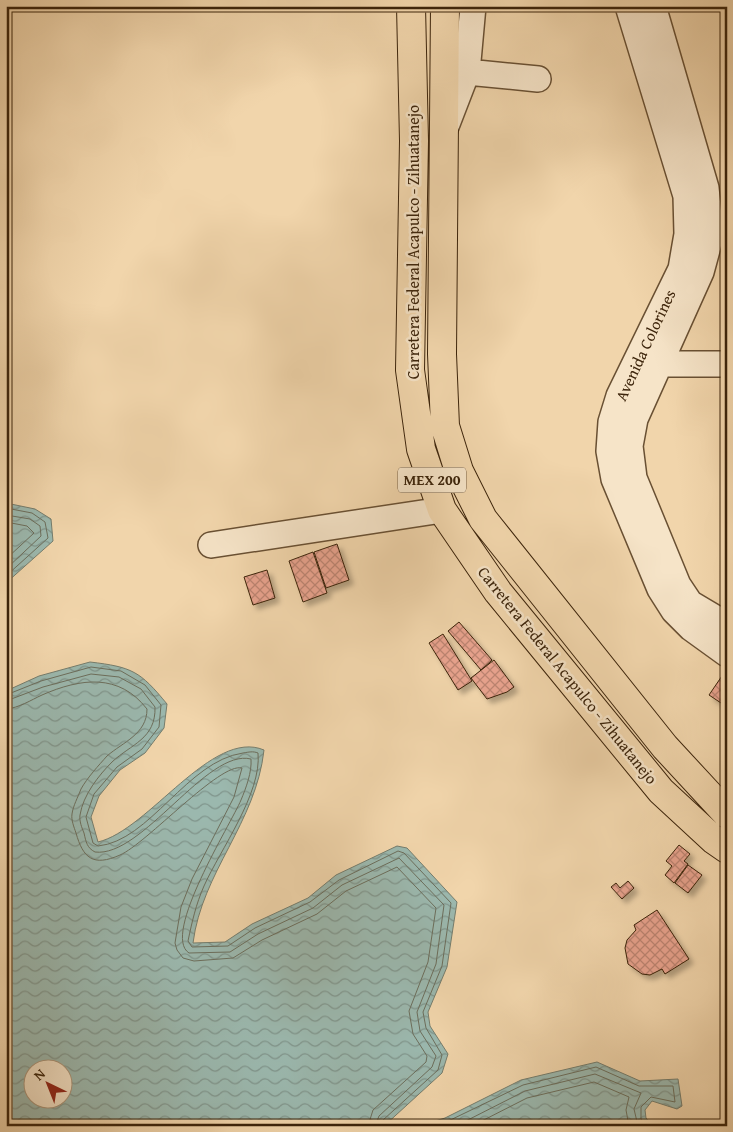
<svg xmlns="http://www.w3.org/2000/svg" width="733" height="1132" viewBox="0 0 733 1132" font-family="'Gentium Book Plus',serif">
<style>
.water{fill:url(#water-waves);stroke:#757d6d;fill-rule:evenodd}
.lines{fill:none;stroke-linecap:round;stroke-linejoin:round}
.shore{stroke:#6c6e5c;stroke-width:1}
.building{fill:url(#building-cross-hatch);stroke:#3c240b;filter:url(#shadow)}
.street-casing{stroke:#695033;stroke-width:28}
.primary-casing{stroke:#3c240b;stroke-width:30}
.street{stroke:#f6e4c8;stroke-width:25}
.primary{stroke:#f1d5ab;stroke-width:28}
.labels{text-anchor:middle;stroke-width:5;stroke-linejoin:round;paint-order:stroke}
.shield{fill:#f6e4c8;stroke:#745e44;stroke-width:1}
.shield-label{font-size:15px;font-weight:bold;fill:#3c240b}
.street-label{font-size:16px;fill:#3c240b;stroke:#f6e4c8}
</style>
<defs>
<pattern id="water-waves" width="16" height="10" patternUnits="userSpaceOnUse" patternTransform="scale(1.25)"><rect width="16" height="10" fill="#9bb8ae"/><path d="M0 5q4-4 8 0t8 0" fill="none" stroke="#80958c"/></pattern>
<pattern id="building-cross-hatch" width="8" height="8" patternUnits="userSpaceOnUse" patternTransform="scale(1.25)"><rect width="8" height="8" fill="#e7a28d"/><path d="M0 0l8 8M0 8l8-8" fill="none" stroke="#bc8471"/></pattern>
<filter id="shadow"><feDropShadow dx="4.5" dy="4.5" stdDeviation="2.5" flood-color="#0004"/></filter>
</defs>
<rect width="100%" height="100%" fill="#f1d5ab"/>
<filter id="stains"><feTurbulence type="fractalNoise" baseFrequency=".004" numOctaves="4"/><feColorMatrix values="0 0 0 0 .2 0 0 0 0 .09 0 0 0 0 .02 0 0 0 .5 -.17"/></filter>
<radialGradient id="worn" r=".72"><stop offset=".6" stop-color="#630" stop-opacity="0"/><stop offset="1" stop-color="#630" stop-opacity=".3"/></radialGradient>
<!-- water -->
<path class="water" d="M6,503L35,509L51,519L53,541L6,583Z
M90,662C132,667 140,671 167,704L164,728L145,753L120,770L99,796L91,817L98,842C149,830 212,728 264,750C256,823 202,872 193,943L225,942L252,924L308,898L336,875L397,846L407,848L457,902L447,967L428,1012L430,1026L448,1054L442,1073L384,1126H6V691L39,676ZM32,1070H62V1100H32Z
M597,1062L640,1081L678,1079L682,1106L677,1109L652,1101L645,1110L646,1118L652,1126H419L445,1118L521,1080Z"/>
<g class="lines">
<!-- shore -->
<path class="shore" d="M6,508L32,513L45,522L48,538L6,576
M6,515L30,519L40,526L41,536L6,569
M6,522L27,526L34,533L6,559
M6,695L41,681L91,667L121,671L145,685L161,705L159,727L142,749L117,767L94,794L86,817L93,843L98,846C150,841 187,761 243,753C249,752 253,751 258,753C262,793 220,850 204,886C196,904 192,922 188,941L192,947L228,946L255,928L310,902L339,880L398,851L404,853L451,903L442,966L423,1012L426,1028L442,1055L438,1070L383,1120L382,1126
M6,701L43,687L91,674L119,677L141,689L155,707C156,739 131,744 112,762C99,775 83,795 80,815C79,821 82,828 84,833C86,842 87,848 95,852C142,858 207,748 251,759C252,772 246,788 241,800C231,824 161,935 189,953L230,952L258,934L313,908L342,885L399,858L444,905L436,964L417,1012L420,1031L436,1056L432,1067L379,1116L375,1126
M6,709C19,708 31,700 42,695C81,678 119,673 147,709C147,734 123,742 107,756C99,765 87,778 81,789C78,797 73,806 72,814C71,820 74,827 76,833C83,858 93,867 120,855C146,844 220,762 242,768L234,797L192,879L181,907L175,943L177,950L183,958L194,961L233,958L262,940L317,914L346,891L397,867L436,908L428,962L409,1011L413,1034L427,1056L426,1062L373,1110L368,1126
M438,1126L523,1085L596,1067L639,1086H673L675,1102L651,1097L641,1107V1119L646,1126
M456,1126L525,1091L595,1074L641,1093L634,1109L638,1126
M472,1126L527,1098L594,1082L629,1097L626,1110L629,1126"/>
</g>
<!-- building -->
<path class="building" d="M337,544L349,580L326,588L314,552Z
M313,552L327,593L303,602L289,561Z
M267,570L275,598L253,605L244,577Z
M459,622L492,660L481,670L448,631Z
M443,634L472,681L458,690L429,643Z
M494,660L514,687L507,692L487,699L471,678Z
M726,670H727V707L709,695Z
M679,845L690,854L684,861L688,864L674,883L665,875L672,866L666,861Z
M688,865L702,875L688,893L675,883Z
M628,881L634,888L622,899L611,887L616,883L620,888Z
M657,910L689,959L665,974L662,969L650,975L642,974L628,964L625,948L627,940L636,930L634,925Z"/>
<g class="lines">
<!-- street casing -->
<g class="street-casing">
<path id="street" d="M628,6L686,196L687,234L681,269L619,396L611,422L609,451L614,479L660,589L674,611L691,628L727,654
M653,6L706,188L711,235L701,272L635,419L630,446L634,478L678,585L690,603L727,625
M467,72L538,79
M445,129L467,72L473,6
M659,364H727
M211,545L442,510"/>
</g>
<!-- primary casing -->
<g class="primary-casing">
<path id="primary" d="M411,6L414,141L410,370L421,449L442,510L498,592L661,791L714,840L727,849
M445,6L442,354L445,426L459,471L483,519L665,747L727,814"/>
</g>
<!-- street -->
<use href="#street" class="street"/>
<!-- primary -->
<use href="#primary" class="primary"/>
</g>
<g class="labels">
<!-- shield labels -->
<rect class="shield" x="398" y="467.5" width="68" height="25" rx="4"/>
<g class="shield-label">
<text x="432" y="485">MEX 200</text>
</g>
<!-- street labels -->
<g class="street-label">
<text transform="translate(413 242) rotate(-90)" y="6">Carretera Federal Acapulco - Zihuatanejo</text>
<text transform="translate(645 345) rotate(-65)" y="6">Avenida Colorines</text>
<text transform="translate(568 675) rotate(51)" y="6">Carretera Federal Acapulco - Zihuatanejo</text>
</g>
</g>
<!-- margin -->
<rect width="733" height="1132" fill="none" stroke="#f1d5ab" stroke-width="25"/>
<rect x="8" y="8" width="718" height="1117" fill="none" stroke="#3c240b" stroke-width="2.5"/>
<rect x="12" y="12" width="708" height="1107" fill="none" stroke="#3c240b"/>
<!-- north arrow -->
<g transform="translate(48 1084) rotate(317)"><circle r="24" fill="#f6e4c8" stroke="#ac977c"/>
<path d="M0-4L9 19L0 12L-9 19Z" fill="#8f2418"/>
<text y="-8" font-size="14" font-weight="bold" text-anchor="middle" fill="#3c240b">N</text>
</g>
<rect width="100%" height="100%" filter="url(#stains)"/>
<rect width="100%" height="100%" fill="url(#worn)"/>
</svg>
